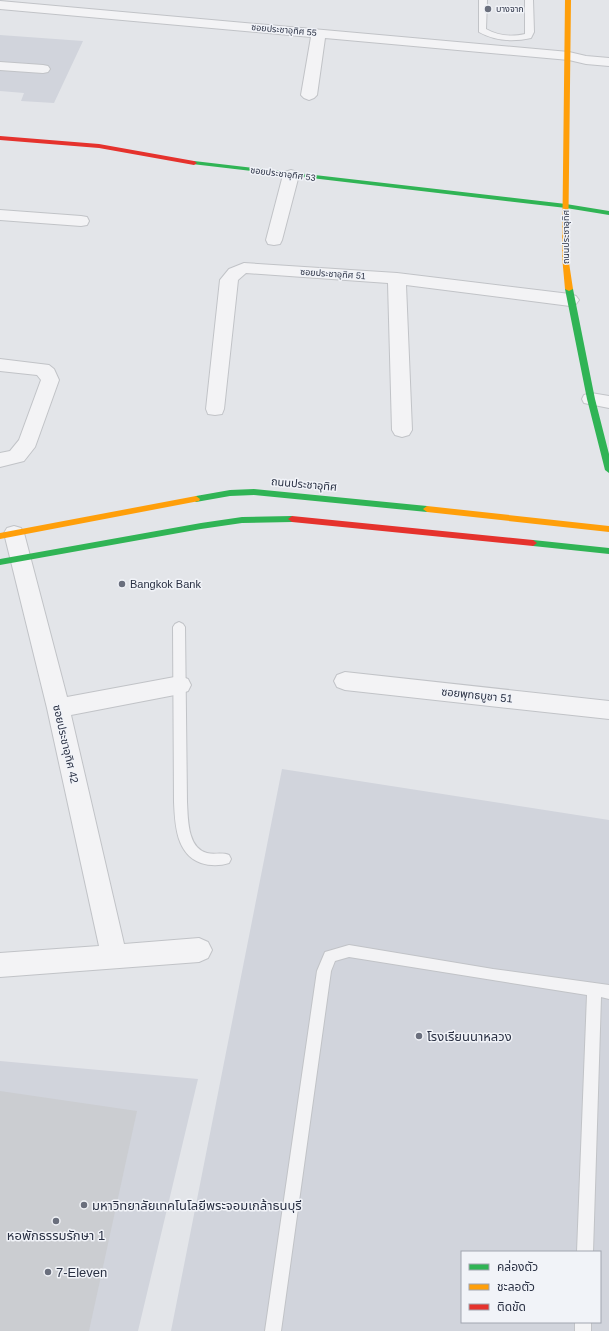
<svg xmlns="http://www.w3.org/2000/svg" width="609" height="1331" viewBox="0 0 609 1331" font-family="Helvetica,'Noto Sans Thai',sans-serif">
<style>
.built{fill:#d1d4dc;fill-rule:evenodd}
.building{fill:#cbcdd1}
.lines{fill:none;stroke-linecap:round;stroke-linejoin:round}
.lane-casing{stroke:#c1c3c7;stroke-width:2}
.street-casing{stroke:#c1c3c7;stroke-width:2}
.lane{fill:#f3f3f5;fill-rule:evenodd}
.street{fill:#f3f3f5;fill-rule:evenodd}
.fast{fill:#30b455;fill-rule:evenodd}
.slow{fill:#ff9f0a;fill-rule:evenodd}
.jam{fill:#e5322d;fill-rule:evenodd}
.poi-dot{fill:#6a6f7d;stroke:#f1f3f8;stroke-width:1.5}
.labels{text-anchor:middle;stroke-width:3;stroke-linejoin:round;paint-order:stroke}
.far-poi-label{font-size:9px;fill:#293043;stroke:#f1f3f8;text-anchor:start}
.far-street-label{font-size:9px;fill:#293043;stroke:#f1f3f8}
.street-label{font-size:11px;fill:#293043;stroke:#f1f3f8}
.poi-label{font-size:11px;fill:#293043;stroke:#f1f3f8;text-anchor:start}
.near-poi-label{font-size:13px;fill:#293043;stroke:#f1f3f8;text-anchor:start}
</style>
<rect width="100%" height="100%" fill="#e3e5e9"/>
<!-- built -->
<path class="built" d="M0,35L83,41L54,103L21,101L24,93L0,91Z
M282,769L609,820V1331H171ZM462,1252H600V1322H462Z
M0,1061L198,1079L138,1331H0Z"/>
<!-- building -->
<path class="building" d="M0,1091L137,1111L89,1331H0Z"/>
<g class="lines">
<!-- lane casing -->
<g class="lane-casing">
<path id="lane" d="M479,0H487L486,29C498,36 512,37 525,34V0H533L534,32L531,38C513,42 495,41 479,32Z
M179,622L183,624L185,627L187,802C188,818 187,848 207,853C214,855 222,852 229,855L231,859L229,863C220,866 210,866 201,863C176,854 175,824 174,802L173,627L175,624Z
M349,945L493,969L609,985V999L601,997L593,1252H577L587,995L349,957L335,961L331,971L281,1331H265L317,971L325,952Z
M575,1322H591V1331H575Z"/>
</g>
<!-- street casing -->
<g class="street-casing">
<path id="street" d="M0,1L569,52L586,56L609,58V66L586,64L569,60L325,38L317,95L314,98L309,100L304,98L301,95L311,37L0,9Z
M0,62L43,65L48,66L50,69L48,72L43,73L0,70Z
M291,170L297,172L299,175L282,240L280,244L274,245L268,244L266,240L283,175L285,172Z
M0,210L81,216L87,217L89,221L87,225L81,226L0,220Z
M244,263L397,273L570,294L576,296L579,300L576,304L570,306L406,285L412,430L409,435L402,437L395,435L392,430L388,283L246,273L238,280L224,409L222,414L215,415L208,414L206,409L220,280L229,269Z
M0,359L49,365L54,369L59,380L35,447L24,461L0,467V453L10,451L19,440L41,380L37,375L0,371Z
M591,393L609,396V408L584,403L582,399L584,395Z
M14,526L21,528L24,533L67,697L180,676L188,679L191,685L188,691L180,694L71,715L124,944L199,938L208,942L212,950L208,958L199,962L0,977V953L99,946L47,708L4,533L7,528Z
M345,672L609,701V719L345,690L337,687L334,681L337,675Z"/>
</g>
<!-- lane -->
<use href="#lane" class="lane"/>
<!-- street -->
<use href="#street" class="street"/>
<!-- fast -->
<path class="fast" d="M194,161L566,204L609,211V215L566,208L192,164L191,163Z
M566,287H569L573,289L595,399L609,454V473L605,470L587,399L565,289Z
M254,489L427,506L431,509L427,512L254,495L230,496L196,502L192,499L196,496L230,490Z
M292,516L296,519L292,522L242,523L201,529L0,565V559L201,523L242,517Z
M533,540L609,548V554L533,546L529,543Z"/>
<!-- slow -->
<path class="slow" d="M565,0H571L568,256L573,289L569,291L565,289L562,256Z
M196,496L200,499L199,501L0,539V533Z
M427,506L609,526V532L427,512L423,509Z"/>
<!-- jam -->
<path class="jam" d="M0,136L99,144L194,161L197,163L194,165L99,148L0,140Z
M292,516L533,540L537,543L533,546L292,522L288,519Z"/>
</g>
<!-- markers -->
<g class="poi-dot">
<circle cx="488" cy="9" r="4"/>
<circle cx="122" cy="584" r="4"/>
<circle cx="419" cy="1036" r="4"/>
<circle cx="84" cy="1205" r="4"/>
<circle cx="56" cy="1221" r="4"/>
<circle cx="48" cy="1272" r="4"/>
</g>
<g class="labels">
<!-- far-poi labels -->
<g class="far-poi-label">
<text x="496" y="12">บางจาก</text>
</g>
<!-- far-street labels -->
<g class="far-street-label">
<text transform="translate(284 30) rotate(5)" y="3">ซอยประชาอุทิศ 55</text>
<text transform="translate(283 174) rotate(7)" y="3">ซอยประชาอุทิศ 53</text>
<text transform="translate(566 237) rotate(-90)" y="3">ถนนประชาอุทิศ</text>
<text transform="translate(333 274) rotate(4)" y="3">ซอยประชาอุทิศ 51</text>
</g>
<!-- street labels -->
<g class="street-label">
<text transform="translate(304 484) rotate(5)" y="4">ถนนประชาอุทิศ</text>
<text transform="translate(477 695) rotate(6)" y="4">ซอยพุทธบูชา 51</text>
<text transform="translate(66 744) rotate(77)" y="4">ซอยประชาอุทิศ 42</text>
</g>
<!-- poi labels -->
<g class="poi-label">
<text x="130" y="588">Bangkok Bank</text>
</g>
<!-- near-poi labels -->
<g class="near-poi-label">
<text x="427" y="1041">โรงเรียนนาหลวง</text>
<text x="92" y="1210">มหาวิทยาลัยเทคโนโลยีพระจอมเกล้าธนบุรี</text>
<text x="56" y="1240" text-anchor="middle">หอพักธรรมรักษา 1</text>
<text x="56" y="1277">7-Eleven</text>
</g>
</g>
<!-- legend -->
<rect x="461" y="1251" width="140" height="72" fill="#f1f3f8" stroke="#a1a5b0"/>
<rect x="469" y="1264" width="20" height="6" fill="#30b455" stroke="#a1a5b0"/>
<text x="497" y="1271" font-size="12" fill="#293043">คล่องตัว</text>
<rect x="469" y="1284" width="20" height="6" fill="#ff9f0a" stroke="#a1a5b0"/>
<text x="497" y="1291" font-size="12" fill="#293043">ชะลอตัว</text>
<rect x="469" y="1304" width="20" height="6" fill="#e5322d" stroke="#a1a5b0"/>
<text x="497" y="1311" font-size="12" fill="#293043">ติดขัด</text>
</svg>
